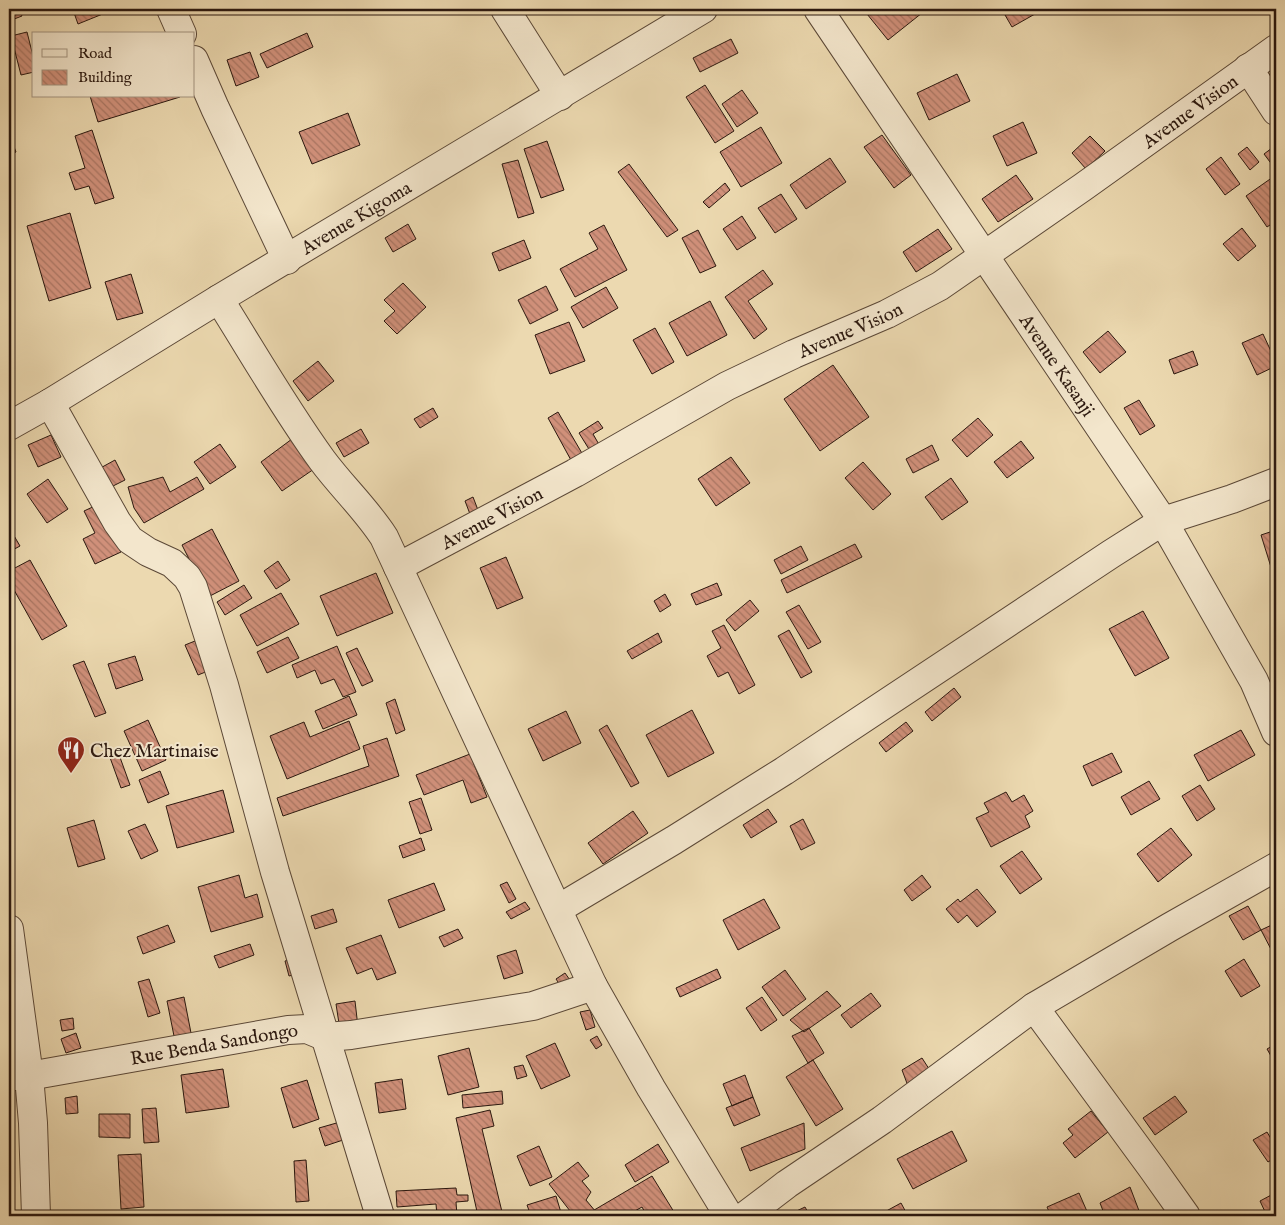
<svg xmlns="http://www.w3.org/2000/svg" width="1285" height="1225" viewBox="0 0 1285 1225" font-family="'IM FELL English',serif">
<style>
.building{fill:url(#building-back-hatch);stroke:#2b180f}
.lines{fill:none;stroke-linecap:round;stroke-linejoin:round}
.minor-casing{stroke:#5b4837;stroke-width:30}
.minor{stroke:#f3e6cc;stroke-width:28}
.labels{text-anchor:middle;stroke-width:4;stroke-linejoin:round;paint-order:stroke}
.street-label{font-size:19px;fill:#2b180f;stroke:#f3e6cc}
.poi-label{font-size:19px;fill:#2b180f;stroke:#f3e6cc;text-anchor:start}
</style>
<defs>
<pattern id="building-back-hatch" width="6" height="6" patternUnits="userSpaceOnUse" patternTransform="scale(1.25)"><rect width="6" height="6" fill="#d0907a"/><path d="M-1 5l2 2M0 0l6 6M5-1l2 2" fill="none" stroke="#a97562"/></pattern>
</defs>
<rect width="100%" height="100%" fill="#ecd9b0"/>
<filter id="stains"><feTurbulence type="fractalNoise" baseFrequency=".004" numOctaves="4"/><feColorMatrix values="0 0 0 0 .2 0 0 0 0 .09 0 0 0 0 .02 0 0 0 .5 -.17"/></filter>
<radialGradient id="worn" r=".72"><stop offset=".6" stop-color="#630" stop-opacity="0"/><stop offset="1" stop-color="#630" stop-opacity=".3"/></radialGradient>
<!-- building -->
<path class="building" d="M9,9H19L22,16L9,21Z
M23,9H32L33,11L25,14Z
M77,9H115L78,24L73,10Z
M863,9H927L888,40Z
M1017,9H1041L1042,10L1012,27L1005,15Z
M27,32L34,60V72L21,75L11,36Z
M307,33L313,47L267,68L260,54Z
M731,39L738,53L700,72L693,58Z
M250,52L259,77L236,86L227,60Z
M957,74L970,101L929,120L917,93Z
M705,85L734,131L715,143L686,97Z
M742,90L758,113L737,127L722,104Z
M90,96H180V97L98,122Z
M348,113L360,145L312,164L299,132Z
M1023,122L1037,153L1007,166L993,136Z
M761,127L782,163L741,187L720,152Z
M92,130L114,198L95,204L89,186L75,190L69,173L85,168L75,136Z
M9,134L16,152L9,155Z
M882,135L911,175L894,188L864,147Z
M1090,136L1105,151L1086,169L1072,153Z
M547,141L564,190L541,198L524,149Z
M1276,145V170L1264,154Z
M1247,147L1259,162L1250,170L1238,154Z
M1221,157L1240,184L1225,195L1206,169Z
M830,158L846,182L806,209L790,185Z
M518,160L534,213L518,218L502,164Z
M629,164L678,230L667,237L618,172Z
M1016,175L1033,199L998,222L982,199Z
M1273,177L1276,181V221L1267,227L1246,196Z
M725,183L730,190L709,208L703,202Z
M781,194L797,219L775,233L758,208Z
M70,213L91,288L49,301L27,226Z
M742,216L756,238L737,250L723,229Z
M408,224L416,239L393,252L385,238Z
M604,225L627,270L575,297L560,269L598,249L589,233Z
M1242,228L1256,246L1238,261L1223,244Z
M938,229L952,249L916,272L903,252Z
M698,230L716,266L700,273L682,238Z
M524,240L531,258L499,271L492,253Z
M763,270L773,284L748,301L767,329L754,339L725,297Z
M131,274L143,313L117,320L105,282Z
M403,283L426,307L397,334L384,321L395,311L384,300Z
M546,286L558,310L530,324L518,300Z
M606,287L618,308L583,328L571,307Z
M710,301L727,335L687,356L669,323Z
M569,322L585,361L550,374L535,335Z
M655,328L674,362L652,374L633,340Z
M1108,331L1126,352L1100,373L1083,352Z
M1263,334L1276,362V366L1257,375L1242,343Z
M1193,351L1198,365L1174,374L1169,360Z
M318,361L334,381L308,401L293,381Z
M833,365L869,417L820,451L784,399Z
M1139,400L1155,426L1140,435L1124,408Z
M433,408L438,417L420,428L414,419Z
M558,412L583,455L572,462L548,418Z
M978,418L993,435L967,457L952,440Z
M598,421L603,428L593,434L601,448L592,454L579,433Z
M361,429L369,443L344,457L336,443Z
M51,435L61,457L38,467L28,445Z
M292,439L314,469L282,491L261,462Z
M1021,441L1034,458L1007,478L994,462Z
M220,444L236,467L210,484L194,462Z
M932,445L939,460L913,473L906,459Z
M731,457L750,483L716,506L698,479Z
M115,460L125,480L105,490L95,471Z
M863,462L891,494L873,510L845,478Z
M163,477L170,492L197,477L204,489L144,523L134,508L128,487Z
M951,478L968,502L942,520L925,497Z
M48,479L68,509L47,523L27,494Z
M473,497L478,510L470,514L465,501Z
M97,505L121,552L95,564L83,539L95,533L84,511Z
M212,529L239,581L208,597L182,545Z
M1276,530V580H1275L1261,535Z
M13,534L20,546L9,552V536Z
M855,544L862,557L787,593L781,580Z
M801,546L808,560L781,574L774,560Z
M506,557L523,598L497,609L480,568Z
M30,560L67,626L42,640L9,581V562L13,569Z
M278,561L290,580L276,589L264,571Z
M376,573L393,613L337,636L320,596Z
M717,583L722,595L696,605L691,594Z
M244,585L252,598L225,615L217,602Z
M1276,590V605H1275L1271,592Z
M281,593L299,624L257,646L240,615Z
M665,594L671,605L660,612L654,601Z
M750,600L759,611L735,631L726,620Z
M799,605L821,642L808,649L786,612Z
M1143,611L1169,658L1135,676L1109,629Z
M724,625L755,685L739,694L728,672L718,677L707,656L721,648L712,631Z
M789,630L812,672L801,678L778,636Z
M658,633L662,642L632,659L627,651Z
M288,637L299,658L267,673L257,652Z
M195,641L208,671L198,675L185,645Z
M337,646L356,692L343,697L334,679L321,684L315,670L297,678L292,665Z
M357,648L373,681L362,686L346,653Z
M135,656L143,680L116,689L108,664Z
M84,661L106,713L95,717L73,665Z
M954,688L961,697L932,721L925,712Z
M349,696L357,715L323,729L315,711Z
M395,699L405,730L396,734L386,703Z
M692,710L714,753L668,777L646,735Z
M566,711L581,743L543,761L528,729Z
M148,720L166,760L142,771L124,731Z
M349,721L360,749L287,779L270,736L304,722L310,737Z
M906,722L913,731L886,752L879,743Z
M607,725L639,783L631,787L599,730Z
M1241,730L1255,755L1208,781L1194,755Z
M387,738L399,776L283,816L277,798L369,766L363,746Z
M117,749L130,785L121,788L108,752Z
M1112,753L1122,772L1092,786L1083,766Z
M470,754L487,797L471,803L463,780L424,795L416,775Z
M160,771L169,794L148,803L139,780Z
M1149,781L1160,799L1131,815L1121,797Z
M1200,785L1215,809L1197,821L1182,796Z
M223,790L234,832L177,848L166,806Z
M1006,792L1012,802L1024,795L1033,811L1025,816L1030,827L991,847L976,818L989,812L984,803Z
M421,798L432,830L420,834L409,802Z
M768,809L777,822L751,838L743,825Z
M633,811L648,833L603,864L588,843Z
M803,819L815,843L801,850L790,826Z
M94,820L105,859L78,867L67,828Z
M145,824L158,851L141,859L128,831Z
M1171,828L1192,855L1158,882L1137,854Z
M421,838L425,850L403,858L399,846Z
M1022,851L1042,879L1020,894L1000,866Z
M239,875L245,898L257,894L263,917L211,932L198,887Z
M922,875L931,887L912,901L904,890Z
M507,882L516,899L509,903L500,885Z
M434,883L445,910L399,928L388,900Z
M977,889L996,912L977,927L967,915L958,923L946,909L958,899L960,902Z
M764,899L780,928L738,950L723,920Z
M525,902L530,909L511,919L506,912Z
M1248,906L1261,930L1243,940L1229,916Z
M333,909L337,922L315,929L311,916Z
M1276,923V957H1275L1261,930Z
M168,925L175,942L143,954L137,937Z
M458,929L463,938L444,947L439,937Z
M381,935L396,973L377,980L372,968L357,974L346,948Z
M250,944L254,955L219,968L214,956Z
M516,950L523,973L504,979L497,956Z
M296,958L301,973L289,976L285,961Z
M1244,959L1260,986L1241,997L1225,971Z
M717,969L721,978L680,997L676,988Z
M785,970L806,999L783,1016L762,987Z
M565,973L572,983L562,988L556,979Z
M149,979L160,1013L148,1017L138,982Z
M827,991L841,1006L804,1032L790,1020Z
M871,993L881,1006L851,1028L841,1015Z
M184,997L192,1038L175,1041L167,1001Z
M762,997L777,1020L761,1031L746,1008Z
M355,1001L358,1027L340,1030L336,1004Z
M590,1010L595,1027L586,1030L580,1012Z
M73,1018L74,1029L62,1031L60,1020Z
M809,1028L824,1053L808,1063L792,1036Z
M76,1033L81,1048L66,1053L61,1039Z
M597,1036L602,1045L596,1049L590,1040Z
M555,1043L570,1076L541,1089L526,1056Z
M1276,1044V1062L1275,1063L1267,1049Z
M469,1048L479,1087L448,1095L438,1056Z
M922,1058L931,1072L908,1086L902,1070Z
M813,1060L843,1109L816,1126L786,1077Z
M523,1065L527,1076L517,1079L514,1067Z
M223,1069L229,1107L186,1113L181,1075Z
M745,1075L753,1097L732,1106L723,1084Z
M402,1079L406,1109L379,1113L375,1083Z
M307,1080L319,1119L293,1128L281,1088Z
M502,1091L503,1104L463,1108L462,1095Z
M77,1096L78,1113L66,1114L65,1098Z
M1175,1096L1187,1112L1155,1135L1143,1118Z
M753,1097L760,1115L734,1126L726,1108Z
M156,1108L159,1142L144,1143L142,1109Z
M490,1110L494,1126L482,1129L503,1216H478L456,1118Z
M1091,1111L1108,1132L1075,1158L1063,1143L1073,1135L1068,1129Z
M99,1114H130V1138L99,1137Z
M340,1122L346,1139L325,1146L319,1128Z
M804,1123L805,1149L750,1171L741,1148Z
M952,1131L967,1161L913,1189L897,1159Z
M1267,1132L1276,1147V1157L1268,1162L1253,1140Z
M658,1144L669,1162L635,1182L625,1165Z
M539,1146L552,1177L530,1186L517,1156Z
M141,1154L144,1207L121,1209L118,1155Z
M306,1160L309,1201L296,1202L294,1161Z
M578,1162L589,1176L582,1181L591,1192L586,1200L596,1212L586,1216H574L549,1184Z
M652,1176L674,1212L667,1216H647L642,1207L626,1216H584Z
M1130,1187L1141,1216H1105L1100,1203Z
M456,1188L457,1195H468V1201L456,1202L457,1216H437L436,1204L397,1207L396,1191Z
M1079,1193L1089,1216H1051L1047,1207Z
M1275,1193L1276,1216H1267L1260,1201Z
M556,1196L562,1216H531L527,1205Z
M901,1203L908,1216H880L879,1215Z
M805,1207L810,1216H786Z"/>
<g class="lines">
<!-- minor casing -->
<g class="minor-casing">
<g id="minor">
<path d="M171,9L182,34"/>
<path d="M505,9L560,96"/>
<path id="s1" d="M818,9L1163,521L1254,681L1276,732"/>
<path d="M194,60L215,108L287,260"/>
<path d="M1248,68L1276,111"/>
<path d="M219,299C253,353 285,409 322,460C342,487 366,509 384,537L593,986L651,1088L729,1216"/>
<path d="M50,403L117,522L130,540L148,552L172,563L187,577L193,587L224,685L275,872L380,1216"/>
<path id="s2" d="M9,426L50,403L219,299L703,9"/>
<path id="s3" d="M398,567L575,473L727,386L794,354L887,314L940,286L1083,187L1276,49"/>
<path d="M558,909L674,840L784,771L1111,554L1163,521L1232,499L1276,482"/>
<path d="M9,929L29,1076L33,1123L36,1216"/>
<path d="M1034,1007L1152,1168L1186,1216"/>
<path id="s4" d="M9,1076H29L288,1030L307,1029L326,1037L351,1035L533,1006L593,986"/>
<path d="M745,1216L787,1184L882,1120L1034,1007L1170,927L1276,867"/>
</g>
</g>
<!-- minor -->
<use href="#minor" class="minor"/>
</g>
<!-- icons -->
<defs>
<g id="restaurant-pin" transform="scale(1.4375)"><path d="M0 17L-7.5 6A9.5 9.5 0 1 1 7.5 6Z" fill="#8f2418" stroke="#f3e6cc"/><path d="M-5-6h1v4h1v-4h1v4h1v-4h1v5L-1.5 .5V6h-2V.5L-5-1ZM5-6V6H3V1.5H1.5Q1.5-4 5-6Z" fill="#fff"/></g>
</defs>
<g fill-rule="evenodd">
<use href="#restaurant-pin" x="71" y="750"/>
</g>
<g class="labels">
<!-- street labels -->
<g class="street-label">
<text dy="7" stroke="none"><textPath href="#s3" startOffset="916">Avenue Vision</textPath></text>
<text dy="7" stroke="none"><textPath href="#s2" startOffset="405">Avenue Kigoma</textPath></text>
<text dy="7" stroke="none"><textPath href="#s3" startOffset="511">Avenue Vision</textPath></text>
<text dy="7" stroke="none"><textPath href="#s1" startOffset="429">Avenue Kasanji</textPath></text>
<text dy="7" stroke="none"><textPath href="#s3" startOffset="106">Avenue Vision</textPath></text>
<text dy="7" stroke="none"><textPath href="#s4" startOffset="208">Rue Benda Sandongo</textPath></text>
</g>
<!-- poi labels -->
<g class="poi-label">
<text x="90" y="757">Chez Martinaise</text>
</g>
</g>
<!-- margin -->
<rect width="1285" height="1225" fill="none" stroke="#ecd9b0" stroke-width="30"/>
<rect x="10" y="10" width="1265" height="1205" fill="none" stroke="#2b180f" stroke-width="2.5"/>
<rect x="15" y="15" width="1255" height="1195" fill="none" stroke="#2b180f"/>
<!-- legend -->
<rect x="32" y="32" width="162" height="65" fill="#f3e6cc" stroke="#a39480"/>
<rect x="42" y="49" width="25" height="8" fill="#f3e6cc" stroke="#a39480"/>
<text x="78" y="58" font-size="15" fill="#2b180f">Road</text>
<rect x="42" y="70" width="25" height="15" fill="url(#building-back-hatch)" stroke="#a39480"/>
<text x="78" y="82" font-size="15" fill="#2b180f">Building</text>
<rect width="100%" height="100%" filter="url(#stains)"/>
<rect width="100%" height="100%" fill="url(#worn)"/>
</svg>
